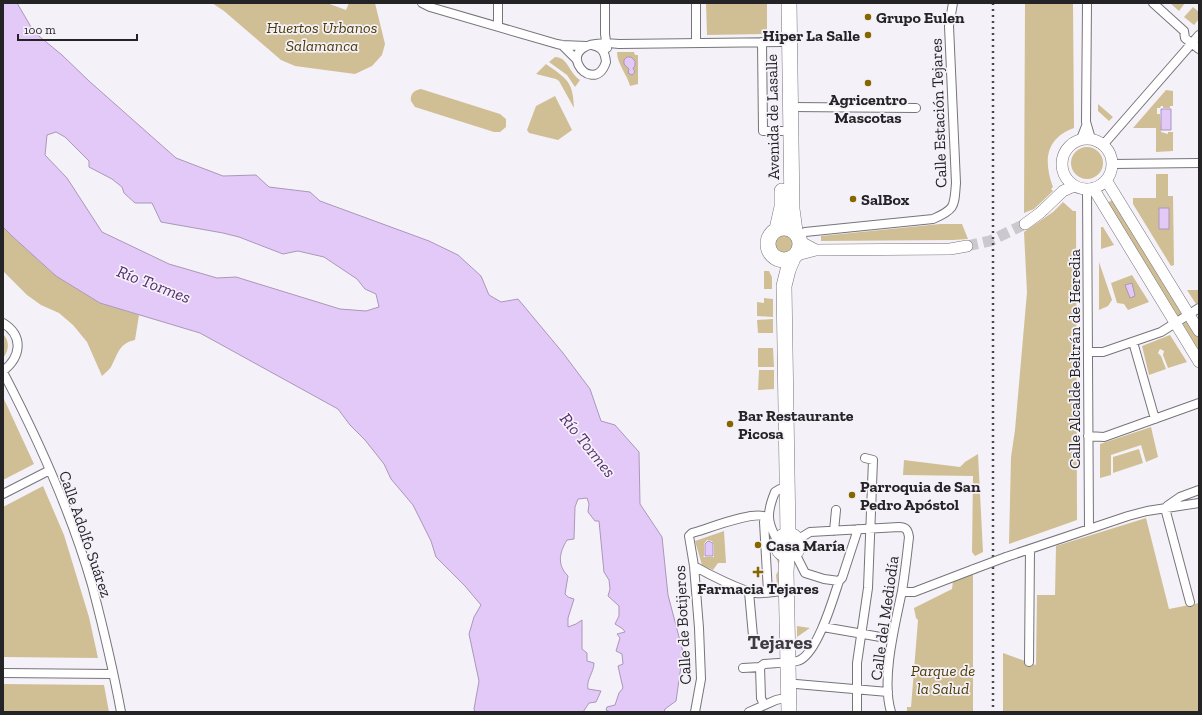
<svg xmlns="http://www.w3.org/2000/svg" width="1202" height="715" viewBox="0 0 1202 715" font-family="'Zilla Slab',serif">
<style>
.green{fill:#d0bf95;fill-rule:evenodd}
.water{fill:#e3c9f8;stroke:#aa97b9;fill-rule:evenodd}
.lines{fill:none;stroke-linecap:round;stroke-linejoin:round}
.secondary-tunnel{stroke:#cbc8ce;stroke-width:11;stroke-dasharray:11 5.5;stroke-linecap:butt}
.street-casing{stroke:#77747a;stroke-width:10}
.secondary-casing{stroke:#77747a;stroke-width:12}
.highway-casing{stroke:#77747a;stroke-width:16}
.street{stroke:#fff;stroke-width:8}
.secondary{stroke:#fff;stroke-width:11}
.highway{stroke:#fff;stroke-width:15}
.rail{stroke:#49484b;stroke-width:2.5;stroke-dasharray:2 4;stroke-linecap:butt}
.street-bridge-casing{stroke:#77747a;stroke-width:10;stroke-linecap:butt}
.street-bridge{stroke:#fff;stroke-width:8}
.poi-dot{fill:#856701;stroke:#f5f1f8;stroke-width:1.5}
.labels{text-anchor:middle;stroke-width:3.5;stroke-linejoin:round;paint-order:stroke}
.poi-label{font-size:16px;font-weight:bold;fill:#242326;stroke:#f5f1f8;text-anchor:start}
.park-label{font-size:16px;font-style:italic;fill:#4c3b05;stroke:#f5f1f8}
.street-label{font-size:16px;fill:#242326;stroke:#f5f1f8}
.water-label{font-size:17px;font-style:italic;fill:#572e72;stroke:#f5f1f8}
.district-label{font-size:20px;font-weight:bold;fill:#3f3c41;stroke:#f5f1f8}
</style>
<rect width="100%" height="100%" fill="#f5f1f8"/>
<!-- green -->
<path class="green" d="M212,3H327L346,10L349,3H375L385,44L382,55L372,66L355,74L295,66L281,60L224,11Z
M706,3H767V34L707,35Z
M1025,3H1073L1074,128C1046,138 1043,160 1053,187L1051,189L1053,191L1034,209L1024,213Z
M1170,3H1185L1179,11Z
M1193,7L1199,12V19L1194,25L1184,17Z
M617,52H634L635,55H638V84L630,86C627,74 617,64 617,52Z
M555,57C568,57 569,73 580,80L575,87L567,75L549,62Z
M546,64C567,79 573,81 574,108L559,81L556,79L536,74Z
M421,89L500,114L506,119V127L500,132H494L415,107L411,101C410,94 414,90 421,89Z
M1166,90L1173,91V106H1170V108H1163V106H1161L1160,108H1157V114H1160L1161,132L1168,134V132H1173V151L1156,152V128H1133Z
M555,96L572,130L558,140L529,133L527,130L536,106Z
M1098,104L1113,117L1109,121L1098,111Z
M1071 163a16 16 0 1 1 32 0a16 16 0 1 1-32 0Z
M1156,174H1168V196H1173L1174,265L1171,266L1133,204V198H1156Z
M1115,198L1184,312L1175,318L1106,204Z
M1063,202L1073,211H1076L1077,520L1009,544L1011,457L1015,430L1027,292L1024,232L1053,212Z
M940,224H962L968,239L953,240L821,241V236Z
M3,227L12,236L56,276L100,303L139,315L135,340C119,343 118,354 111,367C109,370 105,373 102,376L87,342L73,325L59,313L41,305L27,295L3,271Z
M1101,227H1103L1114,245L1101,249Z
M774 244a10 10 0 1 1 20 0a10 10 0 1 1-20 0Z
M1099,262L1112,300L1108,306L1099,310Z
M764,271H769L772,277V289H764Z
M1132,275L1149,302L1128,310L1124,304L1117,303L1111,283Z
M1187,290H1199V302L1196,304Z
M764,298L773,299V317L757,316V302L764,303Z
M773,319V333H758L757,320Z
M1189,320L1199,336V356L1181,326Z
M3,334C10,341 9,351 3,358Z
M1170,335L1187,362L1168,368L1163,355L1164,351L1160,349L1158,353L1161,356L1166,369L1149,375L1142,346Z
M773,348L774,367H758V348Z
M759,370H774V389L758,390Z
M3,397L34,464L3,480Z
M1151,427L1158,457L1146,462L1141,445L1111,455V475L1100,478V444Z
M1139,449L1143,463L1113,473V457Z
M978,454L983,552L975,556L972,552L973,476L903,475L904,460L960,467L965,462Z
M43,486L64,535L89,617L98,658L3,657V507Z
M1146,518L1169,609L1199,603V712H1003V653L1036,665L1037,595H1055L1056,546Z
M768,529L773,541V550L779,558L781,563L780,587L777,584L776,575L780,567L770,544Z
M724,531L726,563H718L713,570L702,565L695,541ZM707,540L712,541L714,544V557H703L704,556V544Z
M973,573V712H907V707H911L918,620L916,618L914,608L952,589L953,581Z
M797,626L810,628L797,637Z
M3,684L104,685L109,712H3Z"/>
<!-- water -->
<path class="water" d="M3,3H17L34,32L62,55L89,81L176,158L223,176L256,175L269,187L310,192L320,201L429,241L458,255L481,276L489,295L501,302L518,299L563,353L590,389L601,421L615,425L639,452L640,504L662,537L668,595L683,652L676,701L665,709L664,712H610L606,710L607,707L615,705L619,693L623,688L618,666L623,664L622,654L616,651L620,638L617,634L625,632L623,629L615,624L619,616V606L608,596L610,589L609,580L604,572L599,521H595L588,512L589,504L587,498L578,499L575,507L574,539L567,540C559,553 557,565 568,576L565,594L568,597L574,599L568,618V627L576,624L582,620V649L587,653V661L594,663C594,672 586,680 588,689L601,691L596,702L589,703L583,712H475L474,709L479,681L469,634L474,617L481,605L465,586L436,557L431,541L413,505L391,479L384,464L365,440L350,425L338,409L200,333L100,303L56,276L12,236L3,227ZM56,132L65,137L89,161V167L112,179L122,187L124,193L135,203H152L161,222L223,233L239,237L283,254L298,251L324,257L357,279L365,289L376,294L379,307L366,311L340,309L236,277L217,278L169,264L102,232L67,178L45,155L47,135Z
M627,57H631L635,61V66L633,68L635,72L632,75L628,73L629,69L624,64V60Z
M1161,109H1171V130H1161Z
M1159,208H1169V229H1159Z
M1132,283L1135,296L1130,298L1125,285Z
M708,541L713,543V556H705V544Z"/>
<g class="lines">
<!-- secondary-tunnel -->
<path class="secondary-tunnel" d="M967,246L990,241L1025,224"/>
<!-- street casing -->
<g class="street-casing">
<path id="street" d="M422,3L430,7L557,44L562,45L586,46
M605,3V34L607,48
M696,3V43
M1087,3L1086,122L1091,139
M1153,3L1184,31L1185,38L1199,49
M498,26V3
M762,42L763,131H782
M562,45L577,60
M592,45C602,47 605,52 606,62C593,102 541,35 619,44L781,42
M791,107L916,108
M1081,139L1086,126
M1103,145L1199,35
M1112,164L1199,163
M1087,189L1089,529
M799,236L805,232L933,219C956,209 954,206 956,183L949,26L953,3
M3,323C24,336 21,357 3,371
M1133,342L1155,419
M1092,352H1103L1161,332L1199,308
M3,372C38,439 71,512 92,585C103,627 113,669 121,712
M1088,436L1104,437L1199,403
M3,494L50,470
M1167,506L1180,497L1199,490
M1165,508L1190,602
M764,522L768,592
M834,531L836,510
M797,540L810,532L899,527C906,527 908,530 909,537C907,555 905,573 902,591C895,625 881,679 891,712
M778,542C767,522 766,514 775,492L780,489H787
M795,553L805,573L824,579L839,581
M1006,557L1128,516L1147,511L1199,503
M694,566C708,574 741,591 756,593C766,594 777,591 787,591
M749,592L753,636
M902,592H914L974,569
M823,627L892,639
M1029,662L1030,549
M743,668L760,667
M3,673L113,674
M796,684L888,692
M764,705L761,698L760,667L764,664C772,663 795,663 800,660C818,651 833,599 839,581L842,578L858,529
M695,712L701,679L699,628L694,566L689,536L692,533L699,531C712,527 758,509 768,518
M749,712L776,700L789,697
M857,712V663L868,588L873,460L865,458"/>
</g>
<!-- secondary casing -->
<g class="secondary-casing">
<path id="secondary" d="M1062 164a25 25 0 1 1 50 0a25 25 0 1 1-50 0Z
M1106,180L1199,331
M1093,188L1199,362
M1025,224L1040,213L1063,191L1074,186
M801,242L816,250
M797,255L816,250L950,249L967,246"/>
</g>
<!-- highway casing -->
<g class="highway-casing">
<path id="highway" d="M789,3L792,209L795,231
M768 244a16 16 0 1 1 32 0a16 16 0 1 1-32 0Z
M777,229L782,207V191
M778 545a10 10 0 1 1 20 0a10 10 0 1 1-20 0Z
M788,535L784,286L788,270L793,258
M787,556L786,572L789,712"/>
</g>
<!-- street -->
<use href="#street" class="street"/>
<!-- secondary -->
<use href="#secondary" class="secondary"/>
<!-- highway -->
<use href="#highway" class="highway"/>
<!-- rail -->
<path class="rail" d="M993,3V712"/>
<!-- street-bridge casing -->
<g class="street-bridge-casing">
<path id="street-bridge" d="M974,569L1006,557"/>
</g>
<!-- street-bridge -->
<use href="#street-bridge" class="street-bridge"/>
</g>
<!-- markers -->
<g class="poi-dot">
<circle cx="868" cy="17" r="4"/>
<circle cx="868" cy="35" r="4"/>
<circle cx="868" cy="83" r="4"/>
<circle cx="853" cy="199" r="4"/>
<circle cx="730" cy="424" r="4"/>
<circle cx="852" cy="495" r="4"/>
<circle cx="758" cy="545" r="4"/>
<path d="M756 566h4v4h4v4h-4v4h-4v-4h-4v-4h4z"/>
</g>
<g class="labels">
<!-- poi labels -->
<g class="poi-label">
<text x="876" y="23">Grupo Eulen</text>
<text x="860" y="41" text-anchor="end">Hiper La Salle</text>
<text x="868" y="105" text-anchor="middle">Agricentro<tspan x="868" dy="18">Mascotas</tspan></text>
<text x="861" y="205">SalBox</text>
<text x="738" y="421">Bar Restaurante<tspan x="738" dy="18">Picosa</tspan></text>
<text x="860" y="492">Parroquia de San<tspan x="860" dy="18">Pedro Apóstol</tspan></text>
<text x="766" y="551">Casa María</text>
<text x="758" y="594" text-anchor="middle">Farmacia Tejares</text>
</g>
<!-- park labels -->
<g class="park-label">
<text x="322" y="33">Huertos Urbanos<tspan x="322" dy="18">Salamanca</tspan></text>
<text x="943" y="676">Parque de<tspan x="943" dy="18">la Salud</tspan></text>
</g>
<!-- street labels -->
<g class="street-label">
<text transform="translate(938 113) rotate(-92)" y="6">Calle Estación Tejares</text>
<text transform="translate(772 117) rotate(-91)" y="6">Avenida de Lasalle</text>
<text transform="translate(1074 359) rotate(-90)" y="6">Calle Alcalde Beltrán de Heredia</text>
<text transform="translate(86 534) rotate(71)" y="6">Calle Adolfo Suárez</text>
<text transform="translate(884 618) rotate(-82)" y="6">Calle del Mediodía</text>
<text transform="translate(682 625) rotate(-93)" y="6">Calle de Botijeros</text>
</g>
<!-- water labels -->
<g class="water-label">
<text transform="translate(154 284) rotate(21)" y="6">Río Tormes</text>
<text transform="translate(588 445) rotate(51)" y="6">Río Tormes</text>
</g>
<!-- district labels -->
<g class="district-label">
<text x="780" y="649">Tejares</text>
</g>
</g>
<!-- border -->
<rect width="1202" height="715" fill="none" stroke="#242326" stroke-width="8"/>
<!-- scale -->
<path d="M18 34v6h119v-6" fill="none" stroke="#242326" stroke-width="2"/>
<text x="24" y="34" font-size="12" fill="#242326" stroke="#f5f1f8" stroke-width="3" paint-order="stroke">100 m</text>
</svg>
